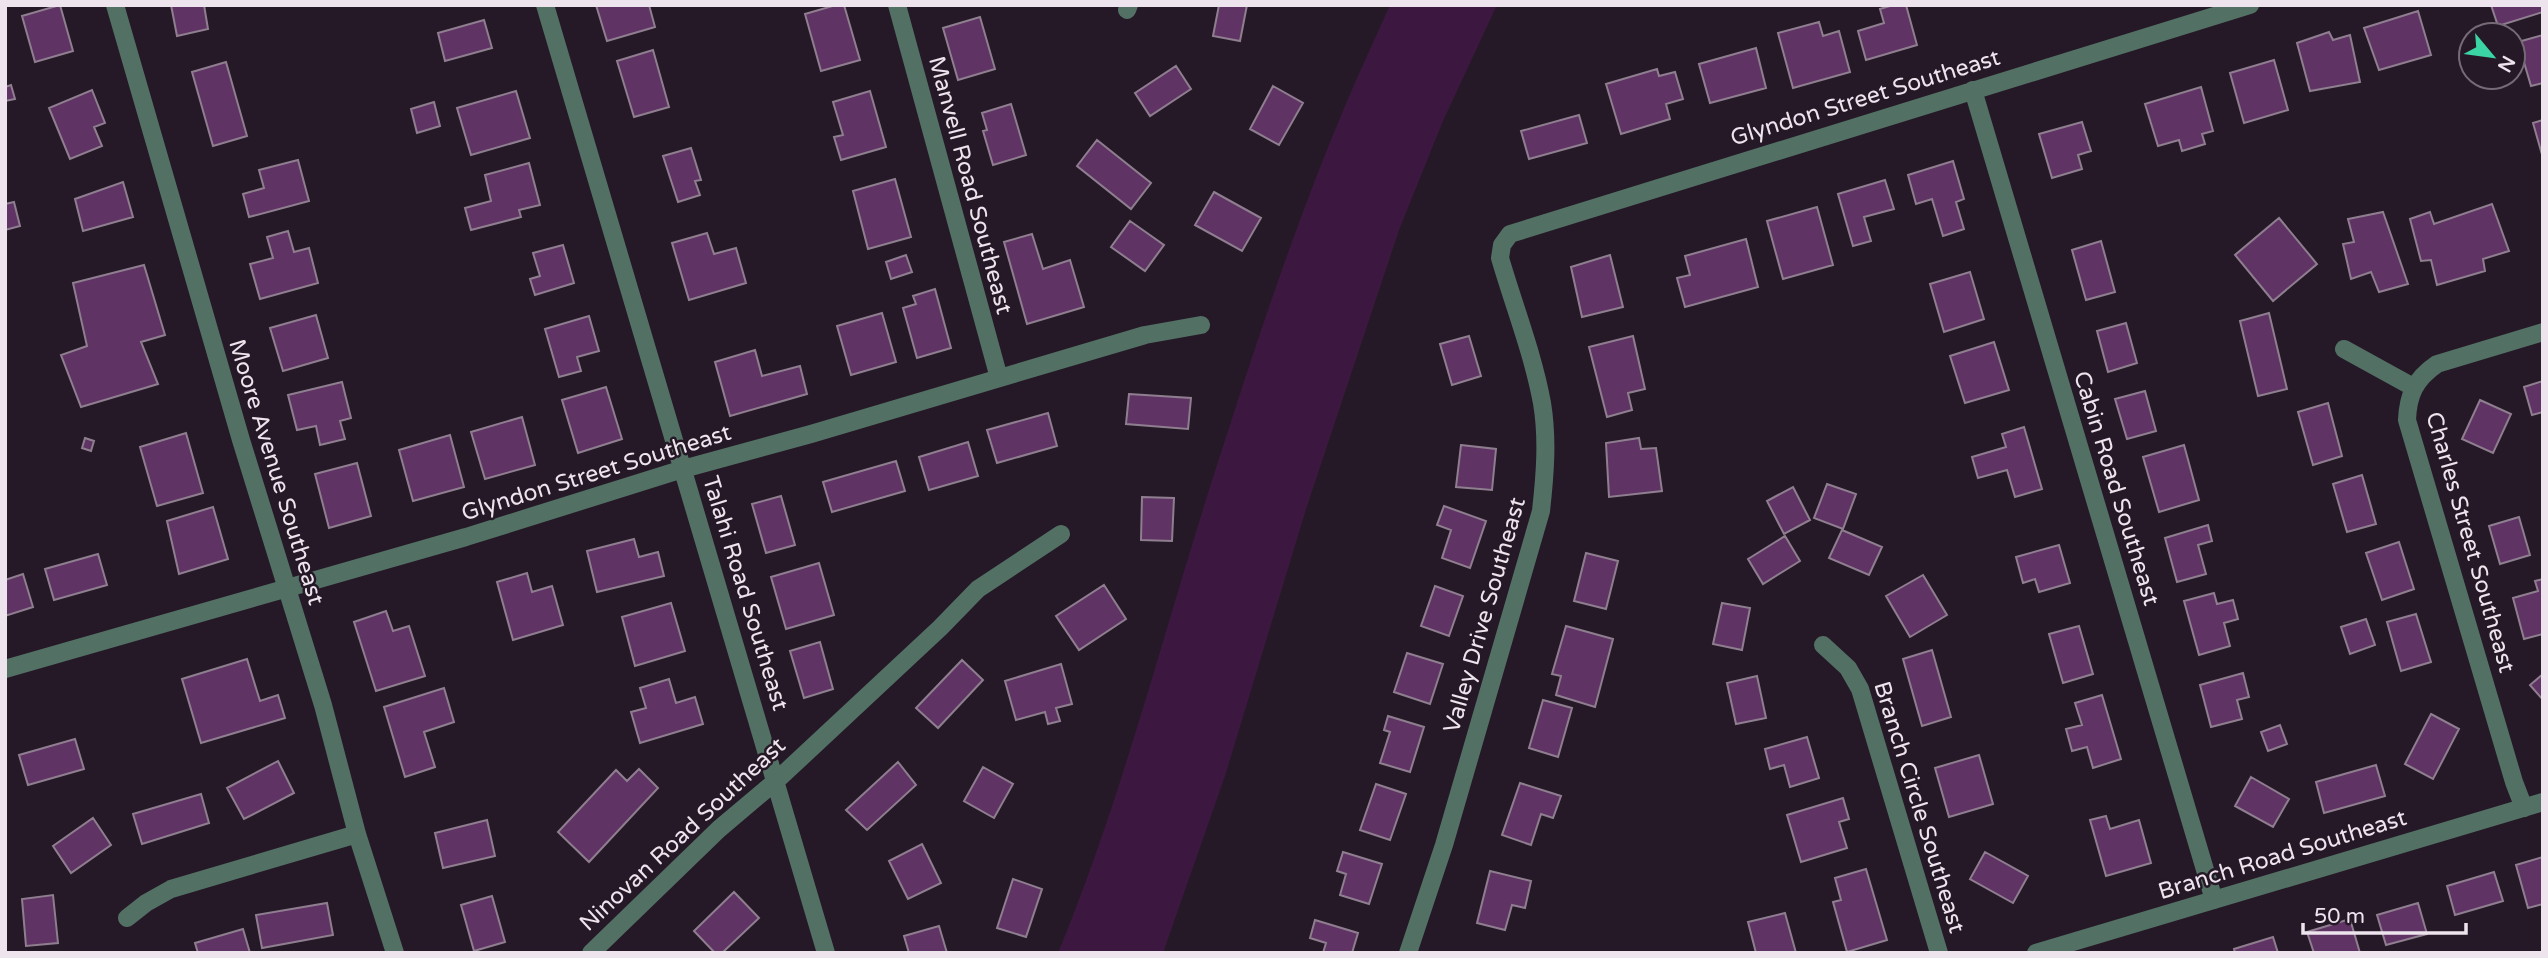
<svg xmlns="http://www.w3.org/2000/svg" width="2548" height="958" viewBox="0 0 2548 958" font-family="'Varela Round',sans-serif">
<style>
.green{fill:#3c1840}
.building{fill:#5f3363;stroke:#8e7e8f;stroke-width:2}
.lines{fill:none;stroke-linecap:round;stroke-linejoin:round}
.minor{stroke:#527164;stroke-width:18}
.labels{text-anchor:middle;stroke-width:5;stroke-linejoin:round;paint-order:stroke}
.street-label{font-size:23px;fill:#ede4ee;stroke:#261927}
</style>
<rect width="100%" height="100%" fill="#261927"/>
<!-- green -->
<path class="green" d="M1390,5H1497L1443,121L1399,230L1307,506L1225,776L1163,953H1058C1120,803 1160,645 1209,490C1250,362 1292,231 1345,106C1359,72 1375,39 1390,5Z"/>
<!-- building -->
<path class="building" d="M60,5L73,51L35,62L22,16Z
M171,5H204L208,29L177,36Z
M596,5H649L655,27L607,41Z
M836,5H844L860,60L821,71L805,14Z
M1219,5H1247L1240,41L1213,36Z
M1893,5H1906L1917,45L1866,60L1858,31L1884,23L1880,9Z
M2491,5H2543V12L2498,26Z
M2418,11L2431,55L2379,70L2364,28Z
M980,17L995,69L958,80L943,28Z
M484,20L492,48L445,61L438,33Z
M1819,22L1823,36L1839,31L1850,72L1793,88L1778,33Z
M2329,32L2333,40L2350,35L2360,82L2310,91L2297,43Z
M2543,35V83L2531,86L2518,42Z
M1756,48L1766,88L1710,103L1699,64Z
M653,50L669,107L634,117L617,61Z
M2274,60L2288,110L2244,123L2230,73Z
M226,62L247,136L213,146L192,72Z
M1176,66L1191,89L1150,116L1135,93Z
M1657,69L1659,76L1675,72L1683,99L1666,104L1670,119L1621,134L1606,84Z
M11,85L15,99L5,101V87Z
M1273,86L1303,103L1279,145L1250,129Z
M2201,87L2213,131L2202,134L2205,144L2182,151L2179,140L2158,146L2145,104Z
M92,90L105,123L94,127L102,146L70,159L49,108Z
M516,91L530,138L471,155L457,108Z
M870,91L886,147L841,160L834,137L843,135L833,102Z
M434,102L440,126L417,133L411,109Z
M1011,104L1026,155L993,165L983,131L987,130L982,113Z
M1579,115L1587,143L1529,159L1521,131Z
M2543,120V158L2533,123Z
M2082,122L2091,151L2078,155L2082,169L2052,178L2039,134Z
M1097,140L1151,183L1131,209L1077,166Z
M691,148L701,180L695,181L700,195L678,202L663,156Z
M298,160L309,201L249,217L243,194L264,188L259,170Z
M1953,161L1964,199L1956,202L1964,229L1943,236L1932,199L1916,204L1908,175Z
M529,163L540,205L519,210L521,217L471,230L465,208L491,201L485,175Z
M895,179L911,237L868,249L853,191Z
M1885,180L1894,209L1864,217L1871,241L1853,246L1838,194Z
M123,182L133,217L83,231L75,199Z
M1214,192L1261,218L1242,251L1195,225Z
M14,202L20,226L5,230V204Z
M2492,204L2509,251L2483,259L2485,271L2437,285L2431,260L2421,261L2410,219L2430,212L2434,224Z
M1817,207L1833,265L1783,279L1767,221Z
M2383,212L2408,284L2379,292L2371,272L2351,279L2343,244L2354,242L2348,219Z
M2279,218L2317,264L2273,301L2235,255Z
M1130,221L1164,245L1145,271L1111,247Z
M288,231L294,252L309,248L318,283L260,299L250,264L273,258L267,237Z
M707,233L714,254L736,248L746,283L689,300L672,243Z
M1032,234L1043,269L1070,260L1084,307L1027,324L1004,242Z
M1746,239L1758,287L1685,307L1677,278L1690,275L1685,256Z
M2101,241L2115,292L2086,300L2072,250Z
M563,245L574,283L535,295L530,279L540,276L533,253Z
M906,255L912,272L891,279L886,262Z
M1610,255L1623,307L1582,317L1571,267Z
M144,265L165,335L141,342L158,384L81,407L61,355L87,346L73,283Z
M1970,272L1984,319L1944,332L1930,284Z
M935,289L951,348L917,358L903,308L916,304L913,296Z
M882,313L896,362L851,375L837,326Z
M2269,313L2287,389L2258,396L2240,321Z
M316,315L328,358L283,371L270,328Z
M589,316L599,351L577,357L581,371L559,377L545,329Z
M2126,323L2137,363L2108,372L2097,331Z
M1469,336L1481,376L1452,385L1440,344Z
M1633,336L1645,389L1628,393L1632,410L1607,417L1589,347Z
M1994,342L2009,390L1965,403L1950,356Z
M755,350L762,376L800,366L807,394L730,416L715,362Z
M2543,381V412L2532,415L2524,387Z
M342,382L351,418L340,421L345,439L320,445L316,426L297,430L288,395Z
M606,387L622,439L578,453L562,400Z
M2145,391L2156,431L2127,439L2115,399Z
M1129,394L1191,398L1188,429L1126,424Z
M2480,400L2511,414L2493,453L2462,439Z
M2328,403L2342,456L2313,465L2298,412Z
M1048,413L1057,446L997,463L987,430Z
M522,417L535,465L485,479L471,432Z
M2024,427L2042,489L2015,497L2007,470L1978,478L1972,457L2006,447L2002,434Z
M186,433L203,493L157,506L140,447Z
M450,435L464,487L413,501L399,450Z
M85,438L94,441L91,451L82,448Z
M1639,438L1641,449L1656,448L1662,491L1609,497L1606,443Z
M968,442L978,476L929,490L919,457Z
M1461,445L1496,449L1492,490L1456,487Z
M2184,445L2199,500L2159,512L2143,457Z
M896,461L905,491L832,512L823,482Z
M357,463L371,516L329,528L315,474Z
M2362,475L2376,524L2347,532L2333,484Z
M1827,484L1856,494L1843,529L1814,518Z
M1793,487L1810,520L1784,534L1767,501Z
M781,496L795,545L766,553L752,504Z
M1142,497L1174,498L1172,541L1141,540Z
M1444,506L1486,521L1470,568L1442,558L1451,530L1437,525Z
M213,507L228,559L179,574L167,521Z
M2519,517L2530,555L2500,564L2489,526Z
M2208,525L2212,541L2198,545L2206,574L2177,582L2165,538Z
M1842,530L1882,547L1869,575L1829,558Z
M1785,536L1800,561L1763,584L1748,559Z
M634,539L639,557L658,552L664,576L597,592L587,551Z
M2399,542L2414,589L2382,600L2366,553Z
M2059,545L2070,583L2039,592L2035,579L2023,583L2016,557Z
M1586,553L1618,561L1606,609L1574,601Z
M98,554L107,585L54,600L45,569Z
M819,563L834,615L786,629L771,577Z
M527,573L532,592L552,586L563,625L513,640L497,582Z
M23,574L33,607L5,616V580Z
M1923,575L1947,615L1910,637L1886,596Z
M2543,579V634L2524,639L2513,598L2538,591L2535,581Z
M1104,585L1126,619L1079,650L1056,616Z
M1435,586L1463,596L1449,636L1421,626Z
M2214,593L2217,604L2233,600L2238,619L2224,623L2230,646L2199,655L2184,601Z
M671,603L685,651L635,666L622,617Z
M1722,603L1750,608L1742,650L1713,644Z
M386,611L393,631L409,626L425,676L376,691L354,622Z
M2416,614L2431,662L2401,671L2387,622Z
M2366,619L2375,645L2350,654L2341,627Z
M1566,626L1613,639L1595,707L1556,695L1561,676L1552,674Z
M2079,626L2093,674L2063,683L2049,634Z
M820,642L833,689L804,698L790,651Z
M1932,650L1951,717L1922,726L1903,659Z
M1407,653L1443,664L1430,704L1394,692Z
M247,659L260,701L278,695L285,718L201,743L182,679Z
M962,660L983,680L938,728L916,708Z
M1061,664L1072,704L1056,708L1060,721L1048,724L1045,712L1016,720L1005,681Z
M2243,673L2249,697L2237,700L2242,719L2211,727L2200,685Z
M2543,674V700L2530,685Z
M1757,676L1766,718L1736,724L1727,683Z
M669,679L676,703L695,697L703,724L640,743L631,712L646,708L640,688Z
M444,688L454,722L424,732L435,767L405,777L384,707Z
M2102,695L2121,759L2093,768L2087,747L2072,751L2066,729L2082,725L2075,703Z
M1543,700L1572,708L1558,757L1529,748Z
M2431,714L2459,729L2433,779L2405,764Z
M1388,716L1424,727L1410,772L1380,763L1390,732L1384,730Z
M2280,725L2287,744L2268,751L2261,732Z
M1807,737L1819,778L1790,787L1784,765L1770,769L1765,749Z
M75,739L84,769L28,785L19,755Z
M1979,755L1993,804L1949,817L1935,768Z
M278,761L294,793L244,819L227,788Z
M898,762L916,785L867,830L846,810Z
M2376,765L2385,796L2324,813L2316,782Z
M983,767L1013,784L994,818L964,801Z
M639,769L658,788L589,862L558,832L616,770L627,781Z
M2251,777L2289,799L2273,827L2235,806Z
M1520,783L1561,796L1553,818L1541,814L1531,845L1502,835Z
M1376,784L1406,794L1390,840L1360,830Z
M201,794L209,823L142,844L133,814Z
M1843,798L1849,819L1839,822L1847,848L1801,862L1787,815Z
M2106,816L2110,829L2139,820L2151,863L2106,876L2090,820Z
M93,818L111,845L71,873L53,846Z
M487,820L495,856L443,868L435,833Z
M922,844L941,883L908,899L889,861Z
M1343,852L1382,864L1369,904L1340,895L1346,874L1337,871Z
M1985,852L2028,876L2013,903L1970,879Z
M2543,857V904L2528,908L2516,865Z
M1866,869L1887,940L1847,952L1833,902L1841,900L1835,878Z
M1490,871L1531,881L1525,908L1512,905L1505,930L1477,923Z
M2494,872L2503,901L2455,915L2447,886Z
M1013,879L1042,889L1026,937L997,928Z
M734,892L759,918L722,953H715L694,931Z
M53,895L58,943L26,946L22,899Z
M492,896L505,942L474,951L461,905Z
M327,903L333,935L262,948L256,915Z
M2418,903L2427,934L2386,945L2377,915Z
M1785,913L1796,953H1756L1748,922Z
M2350,919L2360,953H2314L2307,932Z
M1315,920L1358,933L1352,953H1323L1326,943L1310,938Z
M939,926L947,953H909L904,936Z
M243,929L250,953H198L195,943Z
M2273,937L2278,953H2235L2234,949Z"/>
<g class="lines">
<!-- minor -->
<path class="minor" d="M115,5L241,440L323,705L357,834L395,953
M545,5L826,953
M897,5L999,378
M1127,10L1129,5
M1973,90L2214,900
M2344,349L2413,387
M1823,645L1848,668L1860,689L1939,953
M5,669L466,537L683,469L811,434L1145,335L1201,325
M2524,808L2514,782L2407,420C2408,395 2415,379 2437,364L2543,332
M127,918L146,903L171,889L357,834
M591,953L719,829L776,781L940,628L978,589L1061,534
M1408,953L1444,845L1541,511C1545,475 1548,439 1542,403C1533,354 1514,306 1500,258L1502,245L1510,234L2250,5
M2036,953L2543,802"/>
</g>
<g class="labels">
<!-- street labels -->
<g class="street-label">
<text transform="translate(1865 97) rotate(-17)" y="8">Glyndon Street Southeast</text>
<text transform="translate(971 185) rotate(75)" y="8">Manvell Road Southeast</text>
<text transform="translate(277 472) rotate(73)" y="8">Moore Avenue Southeast</text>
<text transform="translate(596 472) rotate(-17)" y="8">Glyndon Street Southeast</text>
<text transform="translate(2117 488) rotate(73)" y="8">Cabin Road Southeast</text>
<text transform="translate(2471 542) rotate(74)" y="8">Charles Street Southeast</text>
<text transform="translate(746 593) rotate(73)" y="8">Talahi Road Southeast</text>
<text transform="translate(1484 615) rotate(-74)" y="8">Valley Drive Southeast</text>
<text transform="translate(1920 807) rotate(73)" y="8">Branch Circle Southeast</text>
<text transform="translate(682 834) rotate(-43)" y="8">Ninovan Road Southeast</text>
<text transform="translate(2282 854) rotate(-17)" y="8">Branch Road Southeast</text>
</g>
</g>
<!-- border -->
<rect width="2548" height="958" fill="none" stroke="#ede4ee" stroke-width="14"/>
<!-- north arrow -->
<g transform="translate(2492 56) rotate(119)"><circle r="33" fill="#261927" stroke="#766a77" stroke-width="2"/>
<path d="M0-5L12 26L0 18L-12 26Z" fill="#3ad4a5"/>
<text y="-10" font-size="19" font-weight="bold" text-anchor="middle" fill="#ede4ee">N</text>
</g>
<!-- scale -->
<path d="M2303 923v10h163v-10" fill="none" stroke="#ede4ee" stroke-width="3.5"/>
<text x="2314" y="923" font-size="21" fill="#ede4ee" stroke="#261927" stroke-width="5" paint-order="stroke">50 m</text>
</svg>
